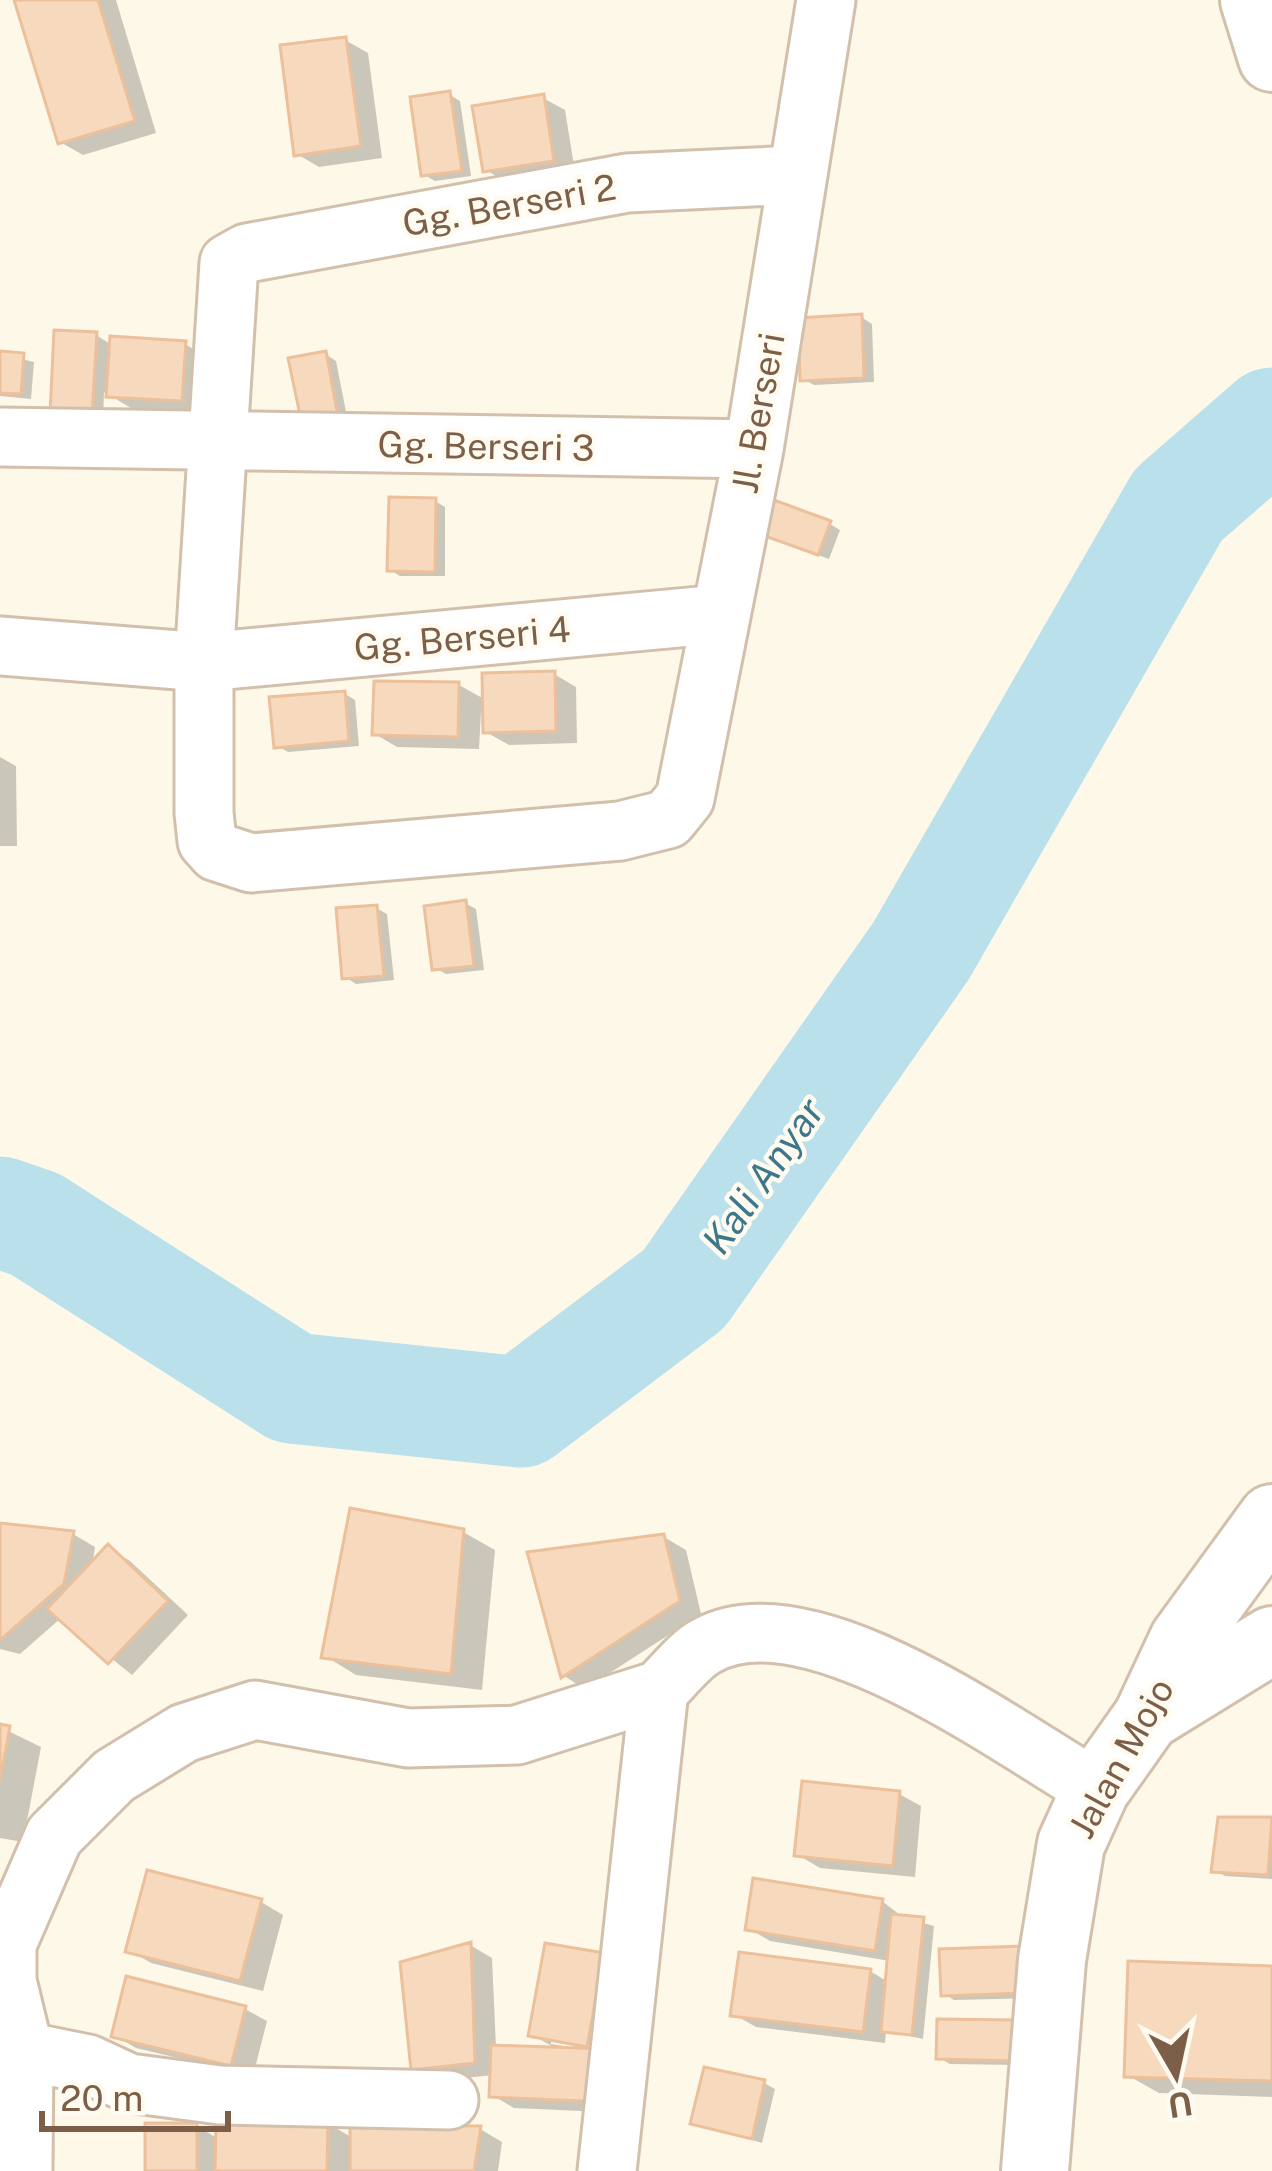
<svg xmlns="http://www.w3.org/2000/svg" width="1272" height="2171" viewBox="0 0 1272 2171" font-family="'Public Sans',sans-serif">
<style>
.shadow{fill:#0003;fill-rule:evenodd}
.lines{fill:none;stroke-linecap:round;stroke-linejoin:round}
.river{stroke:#bae0eb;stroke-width:111}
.building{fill:#f7d9bd;stroke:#ecc09b;stroke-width:3}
.minor-casing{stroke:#d3c0ac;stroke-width:63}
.tertiary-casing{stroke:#d3c0ac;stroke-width:72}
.minor{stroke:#fff;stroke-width:57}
.tertiary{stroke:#fff;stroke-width:66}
.labels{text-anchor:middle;stroke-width:9;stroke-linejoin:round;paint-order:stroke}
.street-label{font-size:36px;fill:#7d5f48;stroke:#fffbf1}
.water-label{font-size:39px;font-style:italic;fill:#3c778b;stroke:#fffbf1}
</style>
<rect width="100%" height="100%" fill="#fef8e9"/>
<!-- shadow -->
<path class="shadow" d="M17,0H116L156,133L83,155L60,142Z
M345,40L368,53L382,158L319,167L297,154Z
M450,95L460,101L471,176L435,181L424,175Z
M543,98L565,110L575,172L508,183L486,170Z
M861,317L872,324L874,382L814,385L803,379Z
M96,335L112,345L185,344L207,357L203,412L131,408L104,392L103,421L53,413Z
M0,354L34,362L31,399L0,396Z
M325,354L336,361L349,427H305Z
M435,501L445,507V576H400L390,570Z
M830,524L840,530L829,559L776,540Z
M554,674L576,687L577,743L509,745L486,732V711H481L479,749L397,747L375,734L459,685L486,700Z
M345,694L355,700L359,746L288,752L277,746Z
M0,757L16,766L17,846H0Z
M465,903L476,909L484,970L446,974L435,968Z
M376,908L387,914L394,980L356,984L345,977Z
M0,1526L73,1534L95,1547L92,1566L108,1548L130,1561L188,1615L132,1675L61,1618L20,1654L0,1649Z
M463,1532L495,1550L482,1690L356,1675L325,1656Z
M664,1537L686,1550L701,1614L585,1689L564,1676L530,1555Z
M0,1727L41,1747L23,1842L0,1838Z
M899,1794L921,1806L915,1877L820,1868L798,1855Z
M1221,1820H1272V1879L1225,1876L1215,1870Z
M882,1901L904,1918L934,1926L923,2039L886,2031L885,2043L756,2027L733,2014L870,1971L888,1982L890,1961L770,1941L748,1928Z
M261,1902L283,1915L263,1991L151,1963L129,1950Z
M470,1945L492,1958L496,2048L559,2050L532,2035L603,1956L626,2113L514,2108L492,2095L493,2075L436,2081L413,2068ZM551,2037L602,2046L601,2052L551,2044Z
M942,1952L1034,1998L954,2000L944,1994Z
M1272,1969V2097L1159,2093L1127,2075Z
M245,2009L267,2021L253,2076L136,2048L114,2035Z
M1024,2029V2065L950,2064L939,2058Z
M764,2083L775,2089L762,2143L694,2123Z
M327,2123L353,2138L480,2129L502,2142L498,2171H148L196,2126L219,2139Z"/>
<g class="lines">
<!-- river -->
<path class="river" d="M0,1212L35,1224L292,1388L521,1412L684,1289L921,951L1178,505L1272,423"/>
</g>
<!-- building -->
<path class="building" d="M14,0H98L135,121L58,144Z
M346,37L361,146L294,156L280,45Z
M450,91L462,171L421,176L410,97Z
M544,94L554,161L483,172L472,106Z
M862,314L864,378L800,381L798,318Z
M54,330L97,332L92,416L50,415Z
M110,336L186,341L182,401L106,397Z
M0,351L24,353L21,394L0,393Z
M326,351L339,422L303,429L288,358Z
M389,497L436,498L435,572L387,571Z
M774,500L831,521L818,555L762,535Z
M555,671L556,731L483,733L482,673Z
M374,681L459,682L458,737L372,735Z
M345,691L349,741L274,748L269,697Z
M466,900L474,966L432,970L424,906Z
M377,905L384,976L342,979L336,908Z
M350,1508L464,1529L451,1674L321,1658Z
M0,1523L74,1531L64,1584L0,1640Z
M664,1534L680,1601L561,1678L527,1552Z
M108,1544L168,1601L108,1664L47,1609Z
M0,1724L10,1726L0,1781Z
M802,1781L900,1791L893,1866L794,1856Z
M1218,1817H1272L1268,1875L1211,1872Z
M147,1870L262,1899L240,1981L125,1952Z
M753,1878L883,1899L875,1951L745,1930Z
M891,1914L924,1917L912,2035L881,2032Z
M471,1942L475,2063L411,2070L400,1962Z
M545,1943L604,1953L587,2047L528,2036Z
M1023,1946L1024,1993L941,1996L939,1949Z
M739,1952L871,1969L863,2032L730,2016Z
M1128,1961L1272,1966V2081L1124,2077Z
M126,1976L246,2006L231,2066L111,2037Z
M937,2019L1014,2020V2061L936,2059Z
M491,2045L606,2049L604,2102L489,2097Z
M704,2067L765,2080L752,2139L690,2124Z
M216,2119L328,2120L327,2171H215Z
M145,2123H197V2171H145Z
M350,2125L481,2126L474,2171H350Z"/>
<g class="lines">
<!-- minor casing -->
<g class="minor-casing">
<path id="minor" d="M796,175L627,183L247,253L229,263L204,662V813L207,841L217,852L251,863L620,831L668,819L685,798L754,449L826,0
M0,437L754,449
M0,646L204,662L721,614
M24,2051L88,2064L129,2083L220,2095L449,2100
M23,2171L24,2051L7,1981V1944L54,1836L114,1776L184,1733L255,1710L408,1738L517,1735L659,1690
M607,2171L659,1690C673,1677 689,1655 706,1646C807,1589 1007,1737 1096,1789"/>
</g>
<!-- tertiary casing -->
<g class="tertiary-casing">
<path id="tertiary" d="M1254,0L1272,58
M1147,1717L1272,1640
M1035,2171L1052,1960L1071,1844L1096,1789L1147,1717L1183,1640L1272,1518"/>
</g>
<!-- minor -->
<use href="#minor" class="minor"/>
<!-- tertiary -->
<use href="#tertiary" class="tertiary"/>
</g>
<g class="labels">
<!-- street labels -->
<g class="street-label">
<text transform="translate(509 205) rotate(-10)" y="13">Gg. Berseri 2</text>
<text transform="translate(758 413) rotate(-80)" y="13">Jl. Berseri</text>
<text transform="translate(486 446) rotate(1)" y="13">Gg. Berseri 3</text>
<text transform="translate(462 638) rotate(-5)" y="13">Gg. Berseri 4</text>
<text transform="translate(1121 1758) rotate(-61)" y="13">Jalan Mojo</text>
</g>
<!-- water labels -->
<g class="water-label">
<text transform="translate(763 1176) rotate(-55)" y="14">Kali Anyar</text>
</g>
</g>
<!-- north arrow -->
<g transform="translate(1176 2075) rotate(171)" stroke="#fffbf1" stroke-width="9" paint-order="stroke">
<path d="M0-9L21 45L0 30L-21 45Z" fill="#7d5f48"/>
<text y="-18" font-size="33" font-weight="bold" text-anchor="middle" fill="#7d5f48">U</text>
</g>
<!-- scale -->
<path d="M42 2111v18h186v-18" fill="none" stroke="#7d5f48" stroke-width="6"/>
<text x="60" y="2111" font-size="36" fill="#7d5f48" stroke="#fffbf1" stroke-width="9" paint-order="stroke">20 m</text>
</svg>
